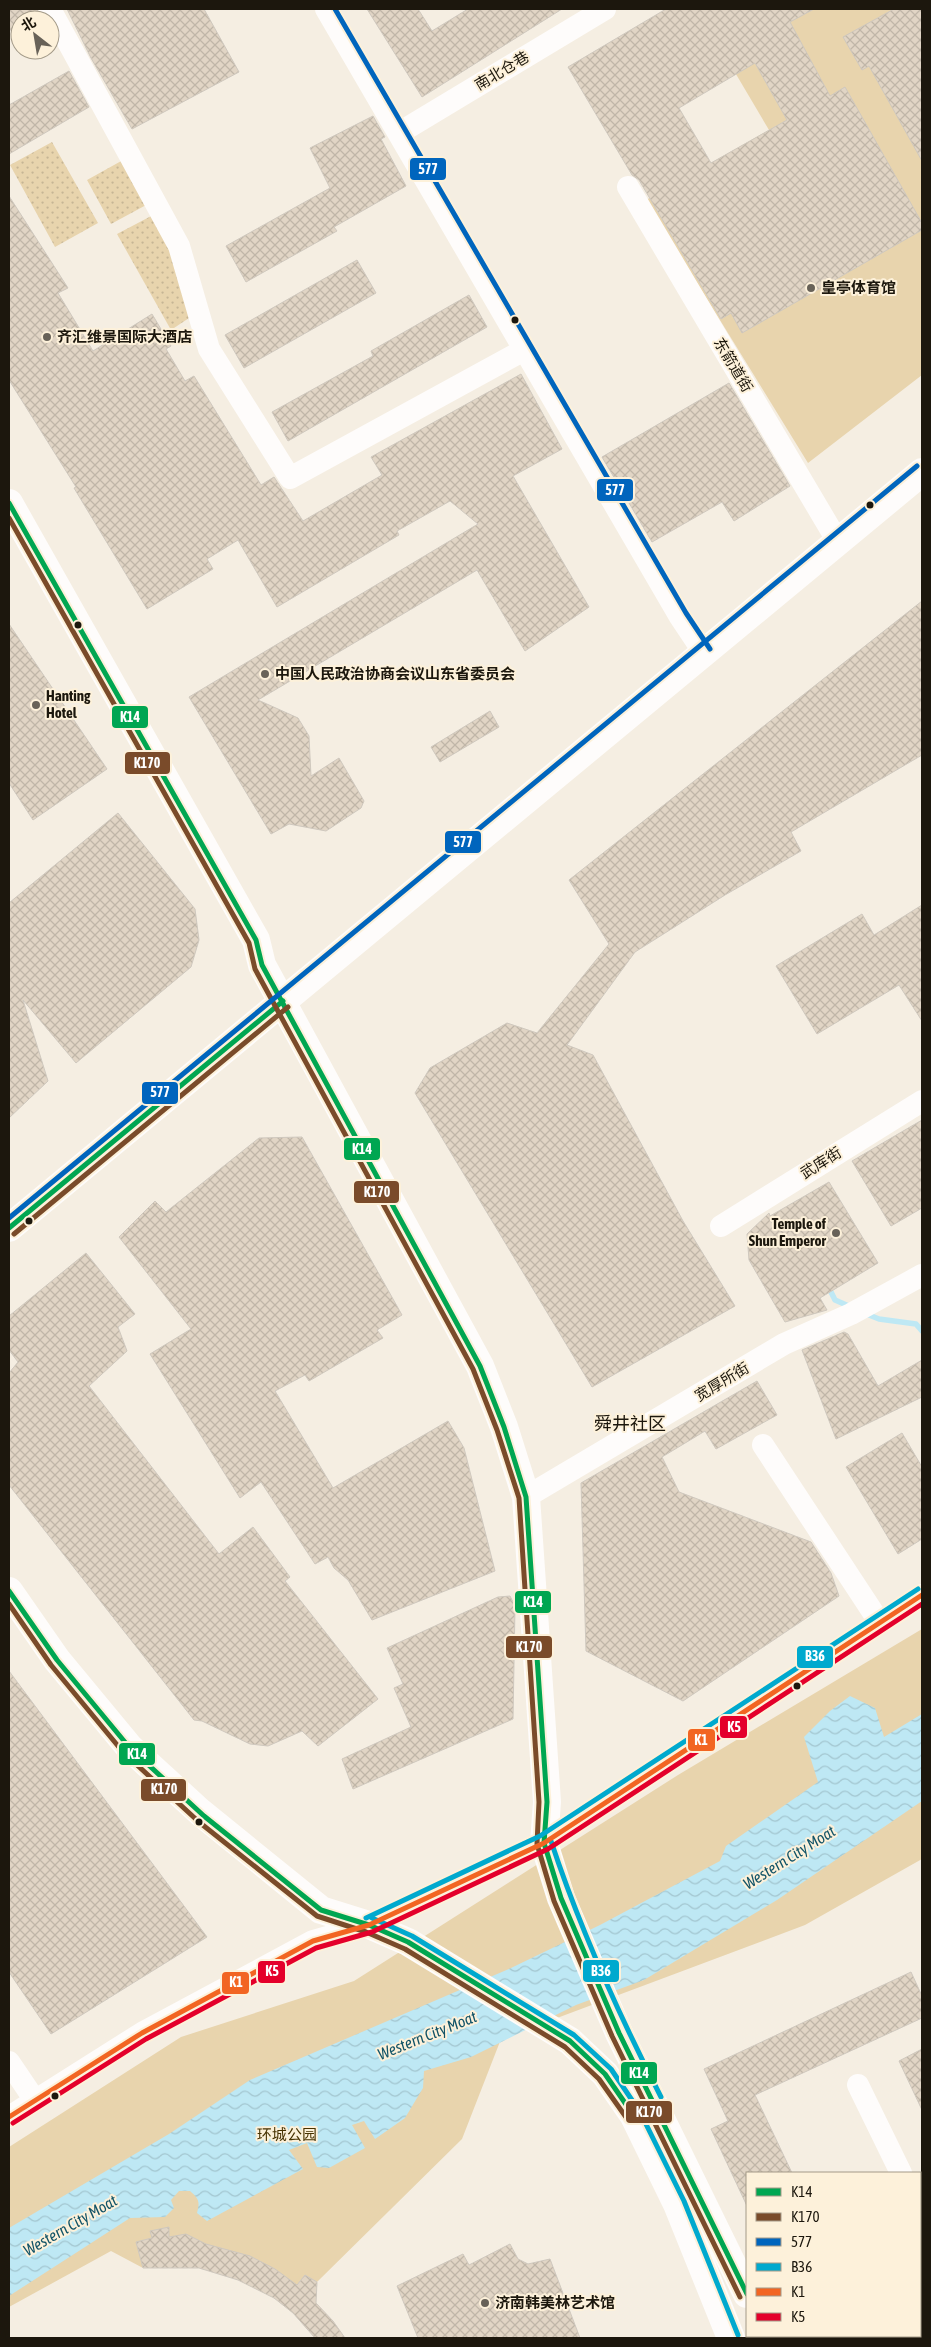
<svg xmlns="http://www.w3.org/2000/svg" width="931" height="2347" viewBox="0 0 931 2347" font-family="'Asap Condensed','Noto Sans SC',sans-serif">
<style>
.park{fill:#e8d4ad}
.garden{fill:url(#garden-dots)}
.water{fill:url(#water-waves)}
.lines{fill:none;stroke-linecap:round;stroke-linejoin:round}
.stream{stroke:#bee8f4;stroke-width:5.5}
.building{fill:url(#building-cross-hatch);stroke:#cfc8be;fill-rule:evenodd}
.minor{stroke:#fefcfb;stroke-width:22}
.major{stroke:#fefcfb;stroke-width:28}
.bus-1-casing{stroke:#fdf1da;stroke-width:9}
.bus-2-casing{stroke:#fdf1da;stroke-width:9}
.bus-3-casing{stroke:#fdf1da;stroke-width:9}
.bus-4-casing{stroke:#fdf1da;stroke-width:9}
.bus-5-casing{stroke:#fdf1da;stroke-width:9}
.bus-6-casing{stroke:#fdf1da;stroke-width:9}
.bus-1{stroke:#00a651;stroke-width:5}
.bus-2{stroke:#7a4b2a;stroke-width:5}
.bus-3{stroke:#0065bd;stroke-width:5}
.bus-4{stroke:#00a9ce;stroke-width:5}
.bus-5{stroke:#f26522;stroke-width:5}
.bus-6{stroke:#e4002b;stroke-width:5}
.poi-dot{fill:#686258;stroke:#fdf1da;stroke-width:2}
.bus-dot{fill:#1c170d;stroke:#fdf1da;stroke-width:2}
.labels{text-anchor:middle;stroke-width:4;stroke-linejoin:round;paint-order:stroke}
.street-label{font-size:15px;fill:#1c170d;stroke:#fdf1da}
.poi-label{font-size:15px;font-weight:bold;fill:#1c170d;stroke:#fdf1da;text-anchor:start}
.park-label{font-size:15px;fill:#463100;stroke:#fdf1da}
.water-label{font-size:16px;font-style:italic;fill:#115367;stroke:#fdf1da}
.quarter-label{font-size:18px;fill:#1c170d;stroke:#fdf1da}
.line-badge{stroke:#fdf1da;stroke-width:2}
.badge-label{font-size:14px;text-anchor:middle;font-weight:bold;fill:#fff}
</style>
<defs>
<pattern id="garden-dots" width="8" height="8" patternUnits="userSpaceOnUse" patternTransform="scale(1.25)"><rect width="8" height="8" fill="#e8d4ad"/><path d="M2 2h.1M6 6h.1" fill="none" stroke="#c6b594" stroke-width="1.8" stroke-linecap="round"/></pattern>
<pattern id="water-waves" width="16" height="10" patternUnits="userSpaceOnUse" patternTransform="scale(1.25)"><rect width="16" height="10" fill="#bee8f4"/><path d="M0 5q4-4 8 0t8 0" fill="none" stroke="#a3c6d0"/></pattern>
<pattern id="building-cross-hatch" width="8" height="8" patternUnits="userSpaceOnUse" patternTransform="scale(1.25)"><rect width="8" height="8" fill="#e1d5c5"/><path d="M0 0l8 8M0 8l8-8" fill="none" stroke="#c0b6a8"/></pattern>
</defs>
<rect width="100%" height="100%" fill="#f5eee2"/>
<!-- park -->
<path class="park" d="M714,9H922V375L808,463L646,200L769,130L701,15Z
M922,1629V1859L805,1925L501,2039L462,2139L317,2282L305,2275L297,2285L206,2244L143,2268L111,2251L9,2307V2147L181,2037L354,1981L678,1775Z
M922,2313V2338H865L871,2336H920V2314Z"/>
<!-- garden -->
<path class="garden" d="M52,142L98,223L55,247L10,165Z
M123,160L148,204L111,224L87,180Z
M155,214L172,250L189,318L171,330L117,234Z"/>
<!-- water -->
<path class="water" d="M850,1696L875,1708L884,1737L922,1714V1801L777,1900L644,1980L576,2005L471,2057L424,2071L423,2088L405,2118L375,2139L364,2121L352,2125L365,2148L329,2168L317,2167L307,2143L289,2150L303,2169L207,2221L197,2213C200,2201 199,2199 190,2191H179L171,2200L174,2208L165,2217L130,2218L9,2296V2228L169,2134L250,2080L511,1968L600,1925L720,1861L726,1846L818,1782L804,1737L830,1711Z"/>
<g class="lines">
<!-- stream -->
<path class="stream" d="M828,1286L835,1300L851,1307
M864,1313L879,1319L916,1324L922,1331"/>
</g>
<!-- building -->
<path class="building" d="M9,9H37L38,13L27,20H20V24L9,31Z
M67,9H204L239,72L132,129L91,58Z
M367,9H418L432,31L468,9H562L422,97Z
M666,9H814L790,22L830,96L845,87L922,223V230L742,333L731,313L721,319L639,180L632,175L568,67ZM755,63L787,120L711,163L679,108Z
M894,9H922V161L869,66L862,70L843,37Z
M69,71L89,107L9,154V105Z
M373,116L385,137L381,139L406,186L334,227L337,231L246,282L226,246L330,188L310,148Z
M9,196L68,288L58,293L93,351L152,314L171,346L166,349L185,381L194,376L261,485L274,477L303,521L382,475L371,457L521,374L562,449L513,476L589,607L525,651L477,570L258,700L298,718L309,736L311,776L339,758L364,801L361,808L326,831L289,824L271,834L189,697L478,524L450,501L397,531L399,535L277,607L238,540L207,559L213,569L147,609L74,488L76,487L9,380Z
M357,260L376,293L244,368L225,335Z
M469,295L487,327L288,441L272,412L373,356L371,351Z
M729,383L790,486L734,521L722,502L652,542L602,457Z
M922,601V755L791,832L801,851L725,895L635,952L567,1045L593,1055L683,1221L735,1306L592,1387L415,1093L430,1068L507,1023L537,1033L609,944L569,880Z
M9,624L107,769L33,820L9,783Z
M490,711L499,727L440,762L431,747Z
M118,813L195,909L199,940L191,967L76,1063L23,1000L48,1081L9,1118V903Z
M922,905V1021L899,985L817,1034L776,966L862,914L874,935Z
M922,1120V1208L891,1226L852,1161Z
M302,1137L402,1315L377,1330L383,1338L309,1381L305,1375L275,1391L333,1488L448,1421L464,1448L495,1571L372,1620L348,1580L334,1568L328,1557L315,1564L261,1482L240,1498L150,1354L191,1329L119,1237L155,1201L166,1212L259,1138Z
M829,1182L878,1263L820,1298L827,1310L785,1322L749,1260L747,1234L769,1213L770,1216Z
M86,1253L135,1314L118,1327L127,1351L89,1386L219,1554L253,1527L290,1577L285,1581L378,1699L318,1746L302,1731L268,1746L250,1744L202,1721L194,1720L9,1485V1373L18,1362L9,1350V1316Z
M844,1332L848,1334L878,1386L922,1360V1397L836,1439L802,1350Z
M757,1381L777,1415L716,1449L705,1431L662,1457L679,1492L811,1542L831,1573L839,1596L683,1701L586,1651L581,1483Z
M902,1433L922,1467V1539L898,1554L846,1467Z
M510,1596L515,1606L513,1719L353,1789L342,1759L411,1727L394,1688L403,1684L387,1648L498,1597Z
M9,1671L207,1937L51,2034L9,1972Z
M911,1972L922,1996V2018L755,2095L792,2173H747V2206L711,2129L728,2121L704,2069Z
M922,2049V2110L899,2061Z
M169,2227V2237L186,2234L206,2244L250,2256L275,2269L297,2285L305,2275L317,2282L316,2303L333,2321L345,2338H315L293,2313L274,2298L238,2280L199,2268H143L136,2242L152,2238L150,2231Z
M510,2244L518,2259L528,2264L550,2259L580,2338H418L397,2286L463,2254L469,2265Z"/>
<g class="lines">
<!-- minor -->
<path class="minor" d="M50,9L179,246L209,349L290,478L524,350
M326,9L680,617L704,653
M399,133L605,9
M628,187L838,542
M721,1226L922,1101
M763,1445L880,1623
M526,1497L784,1344L851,1314L922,1275
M9,2062L34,2099
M858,2085L901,2173
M9,2117L142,2033L313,1941L369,1925L544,1843L922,1595
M920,2212H922
M920,2302L922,2301
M838,2338L844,2336"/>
<!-- major -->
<path class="major" d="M9,503L256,940L262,965L480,1366L504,1427L526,1497L547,1802L544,1843L561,1898L619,2033L747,2294
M9,1228L922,472
M9,1591L57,1660L129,1747L200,1812L321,1910L369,1925L408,1942L570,2041L605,2074L634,2116L677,2204L731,2338
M766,2336L767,2338"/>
<!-- bus-1 casing -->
<g class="bus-1-casing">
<path id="bus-1" d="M9,503L256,940L262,965L480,1366L504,1427L526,1497L547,1802L544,1843L561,1898L619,2033L747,2294
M9,1228L283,1001
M9,1591L57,1660L129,1747L204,1816L321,1910L369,1925L408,1942L570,2041L605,2074L634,2116"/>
</g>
<!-- bus-2 casing -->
<g class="bus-2-casing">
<path id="bus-2" d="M9,518L249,943L255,969L473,1369L497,1430L519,1498L539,1802L537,1844L554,1901L612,2036L740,2297
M14,1234L288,1007
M9,1604L51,1665L123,1752L199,1822L317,1916L366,1932L405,1949L565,2047L599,2079L628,2120"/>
</g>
<!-- bus-3 casing -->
<g class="bus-3-casing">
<path id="bus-3" d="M335,9L686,613L710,649
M9,1218L917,466"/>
</g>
<!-- bus-4 casing -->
<g class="bus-4-casing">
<path id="bus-4" d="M551,1841C580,1929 618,2013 661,2097
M366,1918L540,1836L918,1589
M372,1918L412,1936L574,2035L611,2069L640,2112L684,2201L738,2335"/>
</g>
<!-- bus-5 casing -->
<g class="bus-5-casing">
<path id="bus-5" d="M9,2117L142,2033L313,1941L369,1925L544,1843L922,1595"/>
</g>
<!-- bus-6 casing -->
<g class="bus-6-casing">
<path id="bus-6" d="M13,2123L146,2039L316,1948L372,1932L548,1849L922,1604"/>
</g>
<!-- bus-1 -->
<use href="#bus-1" class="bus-1"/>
<!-- bus-2 -->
<use href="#bus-2" class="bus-2"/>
<!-- bus-3 -->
<use href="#bus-3" class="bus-3"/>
<!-- bus-4 -->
<use href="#bus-4" class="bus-4"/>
<!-- bus-5 -->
<use href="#bus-5" class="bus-5"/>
<!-- bus-6 -->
<use href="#bus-6" class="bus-6"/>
</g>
<!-- markers -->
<g class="poi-dot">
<circle cx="811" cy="288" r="5"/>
<circle cx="47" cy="337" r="5"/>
<circle cx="265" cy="674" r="5"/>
<circle cx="36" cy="705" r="5"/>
<circle cx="836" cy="1233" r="5"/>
<circle cx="485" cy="2303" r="5"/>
</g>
<g class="bus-dot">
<circle cx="515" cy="320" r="4.5"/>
<circle cx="870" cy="505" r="4.5"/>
<circle cx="78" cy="625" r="4.5"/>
<circle cx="29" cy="1221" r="4.5"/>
<circle cx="797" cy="1686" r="4.5"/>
<circle cx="199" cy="1822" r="4.5"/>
<circle cx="55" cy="2096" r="4.5"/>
</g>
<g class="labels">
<!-- street labels -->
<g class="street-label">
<text transform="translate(502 71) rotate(-31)" y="5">南北仓巷</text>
<text transform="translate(733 365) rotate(59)" y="5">东箭道街</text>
<text transform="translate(821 1163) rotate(-32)" y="5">武库街</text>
<text transform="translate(722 1382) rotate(-31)" y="5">宽厚所街</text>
</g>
<!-- poi labels -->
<g class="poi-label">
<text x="821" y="293">皇亭体育馆</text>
<text x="57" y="342">齐汇维景国际大酒店</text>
<text x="275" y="679">中国人民政治协商会议山东省委员会</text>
<text x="46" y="701">Hanting<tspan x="46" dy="17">Hotel</tspan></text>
<text x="826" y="1229" text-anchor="end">Temple of<tspan x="826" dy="17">Shun Emperor</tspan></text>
<text x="495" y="2308">济南韩美林艺术馆</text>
</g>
<!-- park labels -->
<g class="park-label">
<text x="287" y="2140">环城公园</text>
</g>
<!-- water labels -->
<g class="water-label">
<text transform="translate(789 1857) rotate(-32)" y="6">Western City Moat</text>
<text transform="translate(427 2035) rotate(-22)" y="6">Western City Moat</text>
<text transform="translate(70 2225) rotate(-30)" y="6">Western City Moat</text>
</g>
<!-- quarter labels -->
<g class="quarter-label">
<text x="630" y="1430">舜井社区</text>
</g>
</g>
<g class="line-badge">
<rect x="409" y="157" width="38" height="24" rx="5" fill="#0065bd"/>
<rect x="596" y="478" width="38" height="24" rx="5" fill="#0065bd"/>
<rect x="111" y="705" width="38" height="24" rx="5" fill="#00a651"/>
<rect x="124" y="751" width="47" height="24" rx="5" fill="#7a4b2a"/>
<rect x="444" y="830" width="38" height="24" rx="5" fill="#0065bd"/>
<rect x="141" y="1081" width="38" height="24" rx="5" fill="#0065bd"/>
<rect x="343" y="1137" width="38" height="24" rx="5" fill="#00a651"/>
<rect x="353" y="1180" width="47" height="24" rx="5" fill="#7a4b2a"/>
<rect x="514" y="1590" width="38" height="24" rx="5" fill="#00a651"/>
<rect x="505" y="1635" width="48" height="24" rx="5" fill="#7a4b2a"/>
<rect x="796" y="1645" width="38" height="24" rx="5" fill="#00a9ce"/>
<rect x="719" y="1715" width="29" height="24" rx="5" fill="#e4002b"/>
<rect x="687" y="1728" width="29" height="24" rx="5" fill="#f26522"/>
<rect x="118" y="1742" width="38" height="24" rx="5" fill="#00a651"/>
<rect x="140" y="1778" width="47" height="24" rx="5" fill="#7a4b2a"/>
<rect x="582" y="1959" width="38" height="24" rx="5" fill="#00a9ce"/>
<rect x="257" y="1960" width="29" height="24" rx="5" fill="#e4002b"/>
<rect x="221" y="1971" width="29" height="24" rx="5" fill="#f26522"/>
<rect x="620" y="2061" width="38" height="24" rx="5" fill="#00a651"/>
<rect x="625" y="2100" width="48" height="24" rx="5" fill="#7a4b2a"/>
</g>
<g class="badge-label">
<text x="428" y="174">577</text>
<text x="615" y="495">577</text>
<text x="130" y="722">K14</text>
<text x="147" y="768">K170</text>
<text x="463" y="847">577</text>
<text x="160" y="1097">577</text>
<text x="362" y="1154">K14</text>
<text x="377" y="1197">K170</text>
<text x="533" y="1607">K14</text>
<text x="529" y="1652">K170</text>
<text x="815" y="1661">B36</text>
<text x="734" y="1732">K5</text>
<text x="701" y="1745">K1</text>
<text x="137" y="1759">K14</text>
<text x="164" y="1794">K170</text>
<text x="601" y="1976">B36</text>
<text x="272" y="1976">K5</text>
<text x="236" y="1987">K1</text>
<text x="639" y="2078">K14</text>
<text x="649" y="2117">K170</text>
</g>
<!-- border -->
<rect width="931" height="2347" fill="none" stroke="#1c170d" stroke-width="20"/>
<!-- legend -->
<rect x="746" y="2172" width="175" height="165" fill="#fdf1da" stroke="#a39a88"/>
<rect x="756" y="2188" width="25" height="8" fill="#00a651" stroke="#a39a88"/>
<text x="791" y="2197" font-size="15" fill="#1c170d">K14</text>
<rect x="756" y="2213" width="25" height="8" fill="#7a4b2a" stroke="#a39a88"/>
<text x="791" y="2222" font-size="15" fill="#1c170d">K170</text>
<rect x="756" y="2238" width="25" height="8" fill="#0065bd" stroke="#a39a88"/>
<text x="791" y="2247" font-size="15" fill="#1c170d">577</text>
<rect x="756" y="2263" width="25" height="8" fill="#00a9ce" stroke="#a39a88"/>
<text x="791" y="2272" font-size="15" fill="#1c170d">B36</text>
<rect x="756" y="2288" width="25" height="8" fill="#f26522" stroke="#a39a88"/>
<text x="791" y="2297" font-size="15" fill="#1c170d">K1</text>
<rect x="756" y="2313" width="25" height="8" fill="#e4002b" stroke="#a39a88"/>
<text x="791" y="2322" font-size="15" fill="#1c170d">K5</text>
<!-- north arrow -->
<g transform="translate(35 35) rotate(329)"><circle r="24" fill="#fdf1da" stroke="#a39a88"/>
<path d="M0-4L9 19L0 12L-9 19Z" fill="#686258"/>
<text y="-8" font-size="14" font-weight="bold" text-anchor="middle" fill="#1c170d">北</text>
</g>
</svg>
